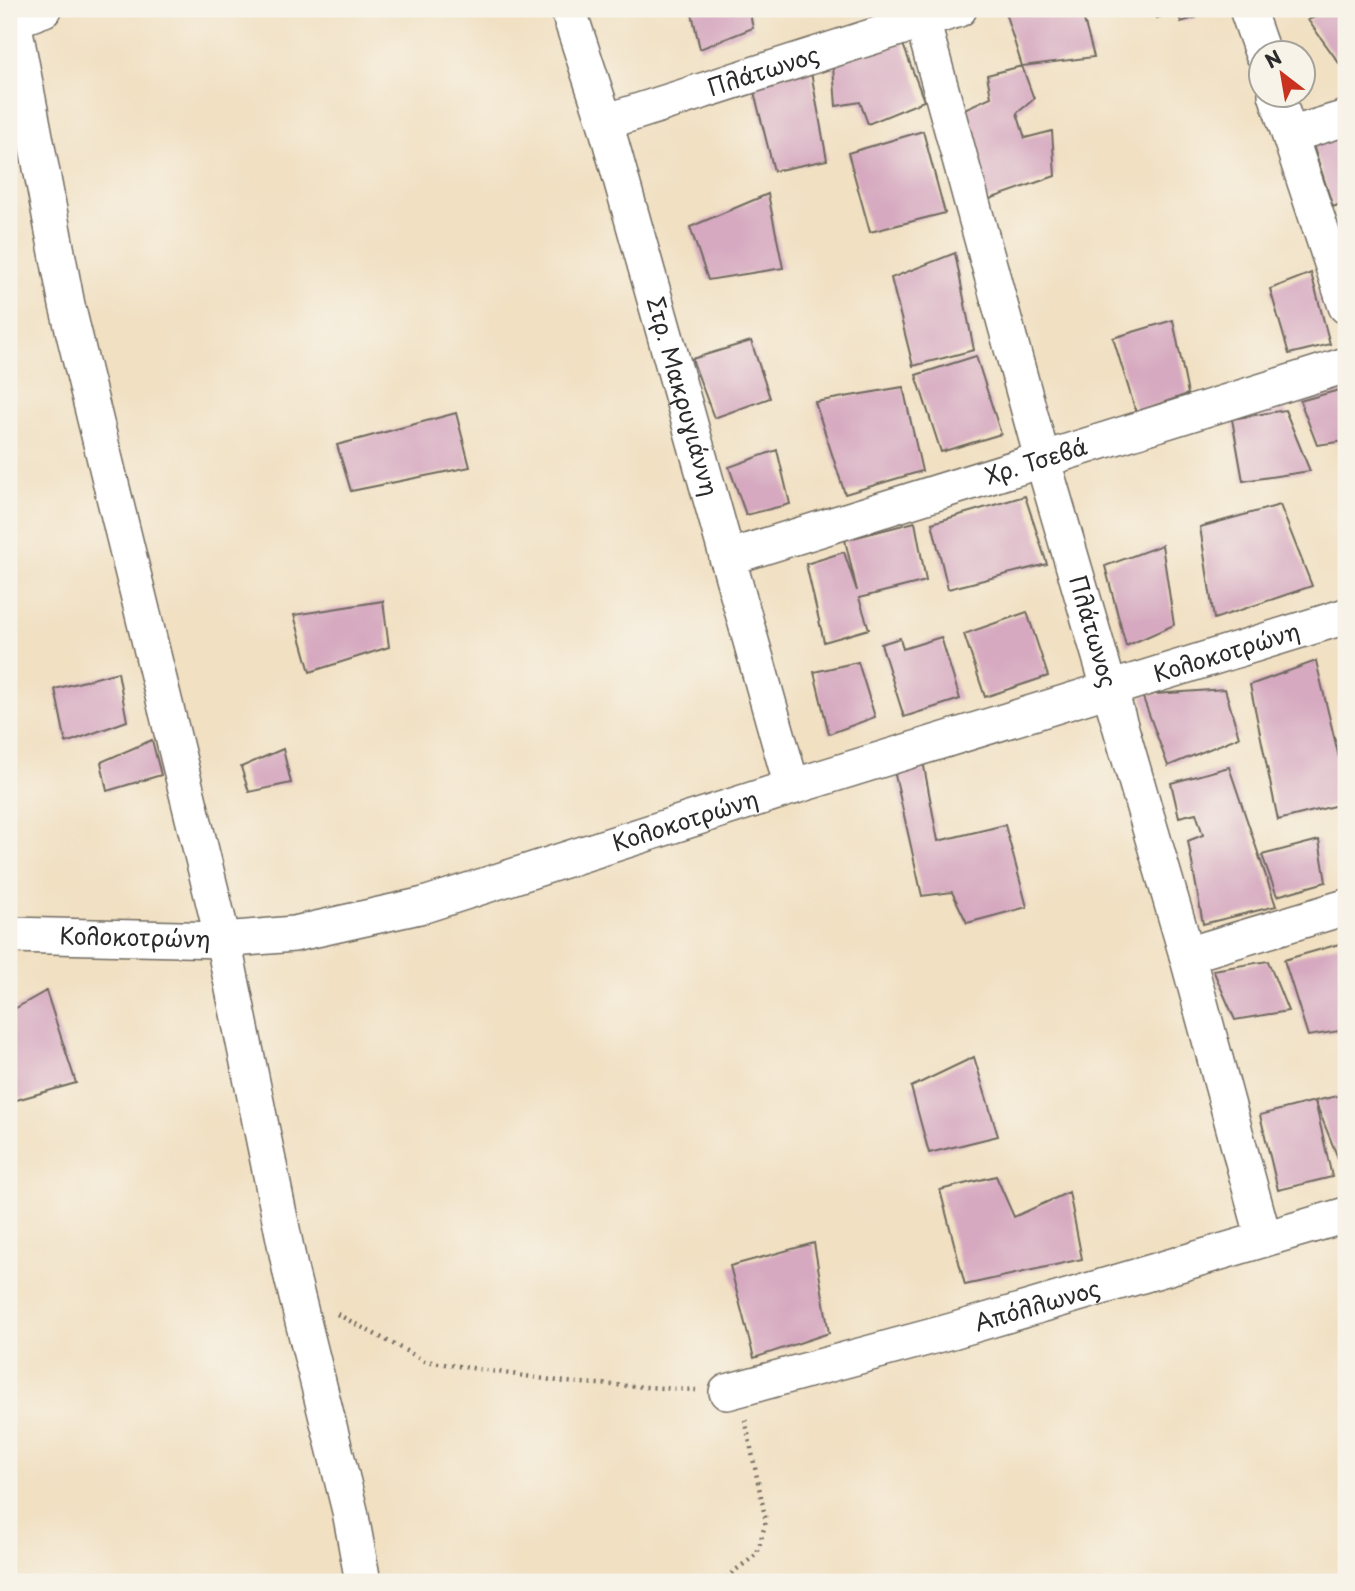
<svg xmlns="http://www.w3.org/2000/svg" width="1355" height="1591" viewBox="0 0 1355 1591" font-family="'Playpen Sans',sans-serif">
<style>
.building{fill:#d6a9c0}
.lines{fill:none;stroke-linecap:round;stroke-linejoin:round}
.minor-casing{stroke:#706a60;stroke-width:38}
.path{stroke:#706a60;stroke-width:4.5;stroke-dasharray:2 5;stroke-linecap:butt}
.minor{stroke:#fff;stroke-width:35}
.labels{text-anchor:middle;stroke-width:7;stroke-linejoin:round;paint-order:stroke}
.street-label{font-size:23px;fill:#2b2b2b;stroke:#f7f3e8}
</style>
<rect width="100%" height="100%" fill="#f7f3e8"/>
<filter id="ink" filterUnits="userSpaceOnUse"><feTurbulence type="fractalNoise" baseFrequency=".0143" numOctaves="2"/><feDisplacementMap in="SourceGraphic" scale="14" xChannelSelector="R" yChannelSelector="G"/><feConvolveMatrix kernelMatrix="1 2 1 2 8 2 1 2 1" color-interpolation-filters="sRGB"/></filter>
<filter id="wash" filterUnits="userSpaceOnUse"><feTurbulence type="fractalNoise" baseFrequency=".00686" numOctaves="4" result="noise"/><feDisplacementMap in="SourceGraphic" scale="28" xChannelSelector="R" yChannelSelector="G"/><feGaussianBlur stdDeviation="1.57" result="paint"/><feColorMatrix in="noise" values="0 0 0 0 0 0 0 0 0 0 0 0 0 0 0 0 0 1.4 0 .05"/><feComposite in="paint" operator="in"/></filter>
<g filter="url(#wash)">
<rect width="100%" height="100%" fill="#f1e0c2"/>
<g id="blocks">
<!-- building -->
<path class="building" d="M691,9H749L753,28L700,49Z
M1004,9H1081L1094,57L1022,66L1034,99L1017,113L1025,138L1052,131L1055,176L984,201L962,110L991,97L987,75L1022,66Z
M1154,9H1194L1197,17L1181,22L1177,11L1157,18Z
M1333,9H1346V61L1339,63L1308,20Z
M901,39L924,101L868,124L860,102L836,106L832,54Z
M810,67L827,160L774,171L752,84Z
M923,131L945,213L870,232L848,153Z
M1346,131V202L1333,207L1313,145Z
M768,194L783,268L708,280L690,227Z
M955,253L974,350L913,366L891,278Z
M1311,273L1330,344L1289,354L1270,289Z
M1173,320L1188,394L1136,412L1113,338Z
M751,341L770,398L714,418L692,359Z
M976,356L1001,434L941,452L916,375Z
M903,387L922,471L845,494L815,402Z
M1346,388V441L1317,445L1300,401Z
M1285,410L1310,471L1243,481L1232,419Z
M456,413L470,467L351,491L337,445Z
M777,450L790,504L746,515L729,467Z
M1025,496L1047,564L948,589L932,523Z
M1280,505L1312,586L1214,619L1200,527Z
M915,522L926,581L859,598L869,629L824,642L806,564L844,552L857,591L845,540Z
M1162,545L1174,625L1126,646L1105,566Z
M383,601L389,647L310,672L294,615Z
M1027,612L1048,676L985,697L964,634Z
M941,637L960,699L904,717L881,644L900,638L903,649Z
M1316,661L1346,787V803L1278,820L1250,685Z
M858,662L875,717L829,734L814,672Z
M118,672L127,721L66,743L55,689Z
M1225,689L1239,737L1168,766L1142,695Z
M152,740L161,775L107,791L101,762Z
M283,749L291,783L249,792L241,767Z
M923,761L938,841L1005,825L1027,907L967,923L952,892L922,896L893,766Z
M1229,767L1276,906L1203,924L1188,841L1203,835L1196,813L1179,817L1171,783Z
M1319,840L1326,882L1277,896L1262,855Z
M1346,942V1030L1308,1036L1284,960Z
M1268,961L1288,1011L1235,1020L1213,970Z
M46,991L76,1083L13,1101L9,1089V1012Z
M974,1057L998,1136L929,1153L911,1087Z
M1346,1094V1167L1342,1168L1315,1101L1332,1177L1278,1190L1260,1115L1315,1101Z
M996,1176L1014,1217L1069,1192L1082,1259L965,1285L940,1190Z
M814,1243L829,1333L754,1358L730,1266Z"/>
</g>
</g>
<g filter="url(#ink)">
<use href="#blocks" fill-opacity="0" stroke="#706a60" stroke-width="2"/>
<g class="lines">
<!-- minor casing -->
<g class="minor-casing">
<g id="minor">
<path id="s1" d="M568,9L605,122L792,787"/>
<path id="s2" d="M919,9L1042,458L1187,955L1264,1239"/>
<path d="M1247,9L1262,52"/>
<path d="M13,20L67,305L223,940L291,1273L350,1511L363,1582"/>
<path d="M9,22L44,9"/>
<path d="M1276,94L1346,306"/>
<path id="s3" d="M605,122L959,9"/>
<path d="M1290,135L1346,118"/>
<path id="s4" d="M727,558L1346,365"/>
<path id="s5" d="M9,935L223,940L294,934L424,905L792,787L1346,616"/>
<path d="M1187,955L1346,907"/>
<path id="s6" d="M727,1392L952,1331L1346,1215"/>
</g>
</g>
<!-- path -->
<path class="path" d="M337,1314L425,1361L565,1382L696,1390
M720,1582L757,1554L766,1521L745,1419"/>
<!-- minor -->
<use href="#minor" class="minor"/>
</g>
</g>
<g class="labels">
<!-- street labels -->
<g class="street-label">
<text dy="8" stroke="none"><textPath href="#s3" startOffset="166">Πλάτωνος</textPath></text>
<text dy="8" stroke="none"><textPath href="#s1" startOffset="404">Στρ. Μακρυγιάννη</textPath></text>
<text dy="8" stroke="none"><textPath href="#s4" startOffset="324">Χρ. Τσεβά</textPath></text>
<text dy="8" stroke="none"><textPath href="#s2" startOffset="646">Πλάτωνος</textPath></text>
<text dy="8" stroke="none"><textPath href="#s5" startOffset="1260">Κολοκοτρώνη</textPath></text>
<text dy="8" stroke="none"><textPath href="#s5" startOffset="693">Κολοκοτρώνη</textPath></text>
<text dy="8" stroke="none"><textPath href="#s5" startOffset="126">Κολοκοτρώνη</textPath></text>
<text dy="8" stroke="none"><textPath href="#s6" startOffset="322">Απόλλωνος</textPath></text>
</g>
</g>
<!-- margin -->
<rect width="1355" height="1591" fill="none" stroke="#f7f3e8" stroke-width="35"/>
<!-- north arrow -->
<g transform="translate(1282 74) rotate(329)"><circle r="33" fill="#f7f3e8" stroke="#a5a39c" stroke-width="2"/>
<path d="M0-5L12 26L0 18L-12 26Z" fill="#c8321e"/>
<text y="-10" font-size="19" font-weight="bold" text-anchor="middle" fill="#2b2b2b">N</text>
</g>
</svg>
